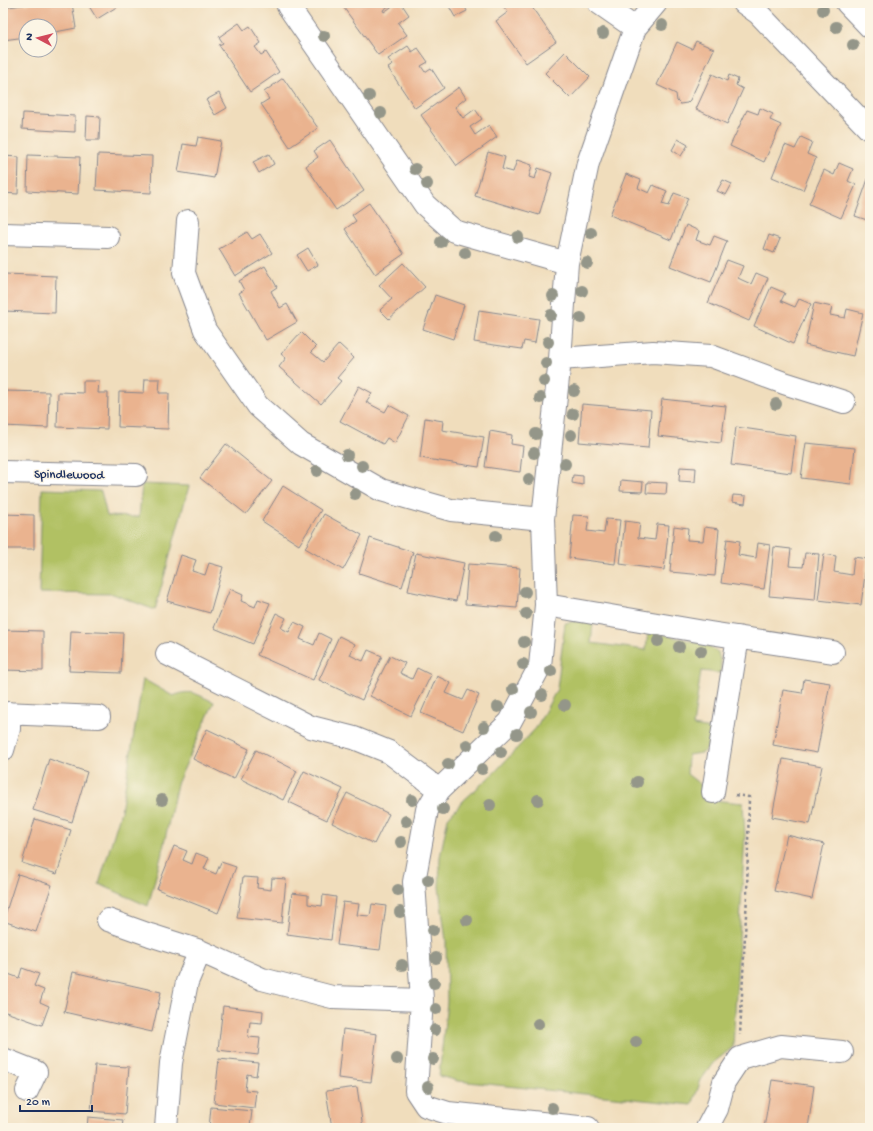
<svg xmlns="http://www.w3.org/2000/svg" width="873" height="1131" viewBox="0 0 873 1131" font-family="'Gochi Hand',sans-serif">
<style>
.green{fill:#b1c163;stroke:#667860}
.building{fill:#eab38f}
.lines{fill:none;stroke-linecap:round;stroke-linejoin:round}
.minor-casing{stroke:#86868d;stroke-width:24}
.path{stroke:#86868d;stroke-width:2.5;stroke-dasharray:3 3;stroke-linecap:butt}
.minor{stroke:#fff;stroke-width:22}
.tree{fill:#949689}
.labels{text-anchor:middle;stroke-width:3;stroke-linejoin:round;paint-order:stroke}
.street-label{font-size:13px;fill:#1b2f5e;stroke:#fcf5e5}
</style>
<rect width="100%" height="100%" fill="#fcf5e5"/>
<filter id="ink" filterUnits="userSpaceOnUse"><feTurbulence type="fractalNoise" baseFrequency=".025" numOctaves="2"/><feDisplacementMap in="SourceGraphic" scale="8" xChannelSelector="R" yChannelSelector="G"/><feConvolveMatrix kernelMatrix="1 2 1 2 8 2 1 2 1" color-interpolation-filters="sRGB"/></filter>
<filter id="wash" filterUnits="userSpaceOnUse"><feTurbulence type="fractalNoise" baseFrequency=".012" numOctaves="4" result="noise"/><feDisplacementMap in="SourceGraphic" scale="16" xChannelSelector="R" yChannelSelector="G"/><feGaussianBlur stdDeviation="0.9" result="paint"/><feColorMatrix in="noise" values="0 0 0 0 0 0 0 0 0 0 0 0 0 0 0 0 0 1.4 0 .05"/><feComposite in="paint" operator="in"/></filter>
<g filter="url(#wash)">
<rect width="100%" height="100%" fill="#f0ddbc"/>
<!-- green -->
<path class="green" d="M142,484L189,486L155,610L113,594L39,593L42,489L101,491L107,516L139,517Z
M576,621L593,623L591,643L646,650L648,631L703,644L718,652L721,664L720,673L701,671L693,726L712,729L707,748L702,753L688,755L687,774L701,785L703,791L702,799L743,803L745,835L733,1047L713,1063L701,1080L692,1105L458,1081L439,1076L447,1002L446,941L439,887L440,857L448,818L464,800L495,772L536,728L557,689L565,623Z
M143,679L173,696C192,688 197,695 214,702L177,784L162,853L148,906L99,884L121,811Z"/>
<g id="blocks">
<!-- building -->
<path class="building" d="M34,3H72L76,28L50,33V26H26V37L3,40V8Z
M87,3H123L97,19Z
M342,3H393L383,10L384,12L397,3H401L409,15L398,23L407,35L378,55L341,4Z
M447,3H463L467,11L455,17Z
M505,3H529L556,42L526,63L496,21L508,12L502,5Z
M239,23L244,30L250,26L261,43L255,47L261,55L266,52L279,72L250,92L219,45L223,43L219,37Z
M696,41L714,49L690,100L687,103L680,104L677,101L676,94L657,85L677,42L692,49Z
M408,46L412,52L418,48L428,62L421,66L425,72L431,68L444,88L415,108L388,68L393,65L388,59Z
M565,52L590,77L570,98L545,73Z
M712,74L727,81L729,75L738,79L736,85L743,89L727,124L696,109Z
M283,78L318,128L290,147L261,104L269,99L264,92Z
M459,87L466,98L455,107L463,118L475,109L482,119L470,127L475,135L489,125L497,137L457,166L421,115Z
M219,93L227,108L215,115L206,100Z
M760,108L773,114L770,120L781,125L764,162L730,146L747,110L758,114Z
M23,113L75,116V132L22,129Z
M87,116L100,117L99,140H86Z
M198,137L221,141L214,178L178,172L183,144L196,146Z
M801,137L812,142L807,154L816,158L803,190L772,177L785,145L795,149Z
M678,139L688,145L681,156L672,150Z
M330,140L364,191L336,210L306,166L318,157L314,151Z
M488,152L505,157L502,169L513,172L517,160L532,165L529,177L535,179L538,168L552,173L539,215L475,196Z
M98,154L152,156L151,193L96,190Z
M269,154L274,164L259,173L253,162Z
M28,155L80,157L78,194L27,191Z
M3,156L19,157L18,194L3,193Z
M839,163L853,169L848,181L856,185L841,218L809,204L824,170L834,175Z
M626,174L641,180L638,188L649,193L653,185L667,191L662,204L669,206L674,193L688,198L671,240L610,215Z
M868,179L870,180V221L855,216Z
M723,180L732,184L726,195L717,191Z
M369,203L404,254L375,274L345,229L356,221L352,215Z
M686,225L699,231L696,240L710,245L714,236L727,241L711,282L670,266Z
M247,232L252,239L260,234L272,253L235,276L219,249Z
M769,235L780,239L774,253L764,249Z
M308,248L318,265L307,271L297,255Z
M727,260L743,266L738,278L742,280L751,284L756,273L768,278L749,321L708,303Z
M403,263L425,287L389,319L380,310L392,299L379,285Z
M265,266L277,287L271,291L275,299L280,308L287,304L297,322L266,340L239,293L244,290L239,281Z
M5,274L56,276L55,313L4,311Z
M771,287L785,293L781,301L795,307L799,299L811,304L793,344L754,326Z
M435,295L464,305L453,339L423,329Z
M814,303L832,307L830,315L845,318L847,309L863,313L853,356L805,345Z
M479,310L539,319L535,343L524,341L522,349L474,342Z
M301,332L316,347L311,352L323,362L339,344L354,358L337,378L341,381L321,404L279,367L286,358L281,354Z
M145,379H160L159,393H169L168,429L118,427L119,392L144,393Z
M83,381H99L98,393H108L107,429L57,427L58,392L83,393Z
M359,386L372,393L366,402L385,412L389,405L409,416L395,443L387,438L383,444L340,421Z
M3,391L49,392L48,428L3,426Z
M662,399L726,406L721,443L658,436Z
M582,404L651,410L648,448L579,442Z
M425,418L443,421L442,430L484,437L479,467L420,458Z
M736,427L796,436L791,473L731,465Z
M490,431L512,435L511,444L523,446L520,472L485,467Z
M806,443L855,448L851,484L801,478Z
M226,444L272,481L246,514L200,478Z
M680,467L696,468L695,482L679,481Z
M573,475L583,476V485L572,483Z
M621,480L643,482L642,492L620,491Z
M647,482L667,483L666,494L646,493Z
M283,486L321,510L299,545L262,521Z
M733,495L746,496L745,504L732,502Z
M3,514L34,515V549H3Z
M324,514L362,535L343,570L305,548Z
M573,515L589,516L587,531L595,532L604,533L606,519L620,520L615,564L569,558Z
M625,521L640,523L638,538L655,540L657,524L669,525L664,570L620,564Z
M674,526L688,528L687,540L703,541L705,527L719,529L715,576L670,572Z
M370,538L413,552L402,587L359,573Z
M727,539L740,541L738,555L756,558L758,543L770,545L764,589L721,583Z
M774,547L791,549L789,566L803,567L805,553L819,554L815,600L769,596Z
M416,553L464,563L456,601L408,591Z
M824,554L836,556L834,572L852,575L854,557L867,559L861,605L818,600Z
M181,555L196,560L192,571L205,575L209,563L223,567L210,613L167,601Z
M468,564L520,568L517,608L465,604Z
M230,589L243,595L241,601L255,607L258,599L270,603L253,644L214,628Z
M276,613L286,618L281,628L289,632L294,622L305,627L300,639L314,645L319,633L331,639L313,680L257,655Z
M3,630L43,631V671L3,670Z
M71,631L123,633L121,673L69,671Z
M339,636L355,644L350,655L356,658L363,661L368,650L382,656L362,700L319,680Z
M390,656L405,663L400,673L412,679L417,668L431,675L411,716L370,696Z
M437,676L451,683L446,693L463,700L468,690L479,695L463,731L421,713Z
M804,679L830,683L817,753L773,745L783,690L802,693Z
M207,729L249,749L234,779L193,759Z
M256,750L297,771L283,800L241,779Z
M49,759L87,772L72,822L33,810Z
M783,759L822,766L810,824L772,817Z
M304,771L343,789L327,820L289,802Z
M347,793L389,814L374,844L332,823Z
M35,819L71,830L57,874L22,863Z
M787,835L824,844L812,899L774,891Z
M174,846L187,851L183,860L192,864L196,853L209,858L204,869L216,874L221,862L236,867L218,913L157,889Z
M18,874L52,885L36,932L3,921Z
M243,877L258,878L257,888L271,890L272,878L286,879L282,923L237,918Z
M292,893L308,895V904L322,906L323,895L336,897L331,940L287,934Z
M343,902L359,904L357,915L370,916L372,904L386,906L380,950L337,945Z
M22,968L39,974L34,986L44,990L40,1002L49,1006L42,1025L3,1011V972L19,978Z
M73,972L161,992L152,1032L64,1012Z
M223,1006L263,1011L262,1023L250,1022L248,1037L260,1038L258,1055L218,1050Z
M343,1029L377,1034L371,1082L338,1078Z
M219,1059L258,1063L256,1076L247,1074L245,1090L256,1091L254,1108L214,1103Z
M95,1065L129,1067L125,1114L91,1111Z
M772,1080L814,1086L808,1128H764Z
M357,1087L363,1128H332L326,1091Z
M211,1107L252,1111L250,1127L241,1126L240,1128H209Z
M88,1117L123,1120L122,1128H87Z"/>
</g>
</g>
<g filter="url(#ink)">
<use href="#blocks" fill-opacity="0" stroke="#86868d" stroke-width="1"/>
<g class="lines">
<!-- minor casing -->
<g class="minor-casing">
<path id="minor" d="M599,3L635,28
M744,3L758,13L869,129
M847,3L870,27
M288,6L425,205L454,231L567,263
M188,221L184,273L205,330L258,406L301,444L381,490L451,510L543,519
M3,234L108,237
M560,359L653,352L711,356L784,383L844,402
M3,472L136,475
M546,605L710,633L833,652
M167,654L311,727L354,738L389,752L439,790
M3,713L99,717
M3,750L9,729V713
M713,792L738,637
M108,920L150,935L200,951L262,979L332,997L422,1000
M3,1059L36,1072L27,1091
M166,1128L171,1063L187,982L200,951
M588,1128L448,1113L426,1106L416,1091L422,1000L414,882L427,810L439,790L510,722L540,666L546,605L543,519L560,359L567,263L588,163L635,28L656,3
M707,1128L717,1109L724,1082L740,1058L781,1046L842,1052"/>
</g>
<!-- path -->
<path class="path" d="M735,795L749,797L747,895L740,1035"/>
<!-- minor -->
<use href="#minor" class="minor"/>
</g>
<!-- trees -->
<g class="tree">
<circle cx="823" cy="10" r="6"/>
<circle cx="662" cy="25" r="6"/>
<circle cx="836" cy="27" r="6"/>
<circle cx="603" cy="33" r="6"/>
<circle cx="324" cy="36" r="6"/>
<circle cx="853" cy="45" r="6"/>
<circle cx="369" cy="96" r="6"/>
<circle cx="381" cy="113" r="6"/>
<circle cx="415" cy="169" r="6"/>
<circle cx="427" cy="184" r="6"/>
<circle cx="591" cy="233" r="6"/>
<circle cx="518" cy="237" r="6"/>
<circle cx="441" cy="242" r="6"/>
<circle cx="465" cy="253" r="6"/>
<circle cx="587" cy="263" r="6"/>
<circle cx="582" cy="291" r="6"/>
<circle cx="553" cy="296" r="6"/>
<circle cx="551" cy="315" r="6"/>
<circle cx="581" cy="318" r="6"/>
<circle cx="548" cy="342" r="6"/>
<circle cx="546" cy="363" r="6"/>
<circle cx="544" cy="381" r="6"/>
<circle cx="574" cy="391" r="6"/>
<circle cx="540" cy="398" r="6"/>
<circle cx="776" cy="404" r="6"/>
<circle cx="573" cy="414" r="6"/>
<circle cx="536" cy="434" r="6"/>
<circle cx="571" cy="435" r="6"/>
<circle cx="534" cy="453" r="6"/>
<circle cx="347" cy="455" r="6"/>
<circle cx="565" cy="464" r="6"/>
<circle cx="362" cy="466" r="6"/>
<circle cx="317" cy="471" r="6"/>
<circle cx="529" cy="479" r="6"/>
<circle cx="355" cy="494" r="6"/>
<circle cx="496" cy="536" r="6"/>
<circle cx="525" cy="592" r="6"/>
<circle cx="526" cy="614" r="6"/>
<circle cx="658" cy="641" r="6"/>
<circle cx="524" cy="642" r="6"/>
<circle cx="679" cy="647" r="6"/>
<circle cx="701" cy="651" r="6"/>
<circle cx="523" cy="664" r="6"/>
<circle cx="551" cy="671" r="6"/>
<circle cx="513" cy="689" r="6"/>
<circle cx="542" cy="695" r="6"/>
<circle cx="565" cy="705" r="6"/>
<circle cx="498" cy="707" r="6"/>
<circle cx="531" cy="712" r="6"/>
<circle cx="484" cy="727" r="6"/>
<circle cx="517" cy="734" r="6"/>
<circle cx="467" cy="745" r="6"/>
<circle cx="501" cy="752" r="6"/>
<circle cx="448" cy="764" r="6"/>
<circle cx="482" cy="769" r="6"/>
<circle cx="637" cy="782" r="6"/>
<circle cx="162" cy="800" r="6"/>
<circle cx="412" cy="800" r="6"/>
<circle cx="538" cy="800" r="6"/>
<circle cx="490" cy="805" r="6"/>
<circle cx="443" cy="809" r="6"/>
<circle cx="406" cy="821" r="6"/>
<circle cx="401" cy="842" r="6"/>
<circle cx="428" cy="880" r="6"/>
<circle cx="398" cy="890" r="6"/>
<circle cx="400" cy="912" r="6"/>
<circle cx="467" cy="920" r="6"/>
<circle cx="433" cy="930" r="6"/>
<circle cx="436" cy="958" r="6"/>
<circle cx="402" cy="965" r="6"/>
<circle cx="434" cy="983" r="6"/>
<circle cx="436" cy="1009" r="6"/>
<circle cx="538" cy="1024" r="6"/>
<circle cx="435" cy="1030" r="6"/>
<circle cx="636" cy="1042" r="6"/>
<circle cx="397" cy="1059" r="6"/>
<circle cx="433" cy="1059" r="6"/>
<circle cx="428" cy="1087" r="6"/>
<circle cx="552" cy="1108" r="6"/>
</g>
</g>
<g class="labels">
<!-- street labels -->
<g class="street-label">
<text transform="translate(69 473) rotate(1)" y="5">Spindlewood</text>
</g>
</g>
<!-- margin -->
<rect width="873" height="1131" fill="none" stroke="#fcf5e5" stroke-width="16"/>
<!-- north arrow -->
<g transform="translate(38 38) rotate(277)"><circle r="19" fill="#fcf5e5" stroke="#a2a6af"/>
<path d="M0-3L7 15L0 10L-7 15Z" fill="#d1495b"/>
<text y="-6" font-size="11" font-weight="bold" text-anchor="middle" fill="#1b2f5e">N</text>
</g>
<!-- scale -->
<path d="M20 1105v6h72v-6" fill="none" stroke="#1b2f5e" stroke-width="2"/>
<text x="26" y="1105" font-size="12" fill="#1b2f5e" stroke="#fcf5e5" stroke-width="3" paint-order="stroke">20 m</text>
</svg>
